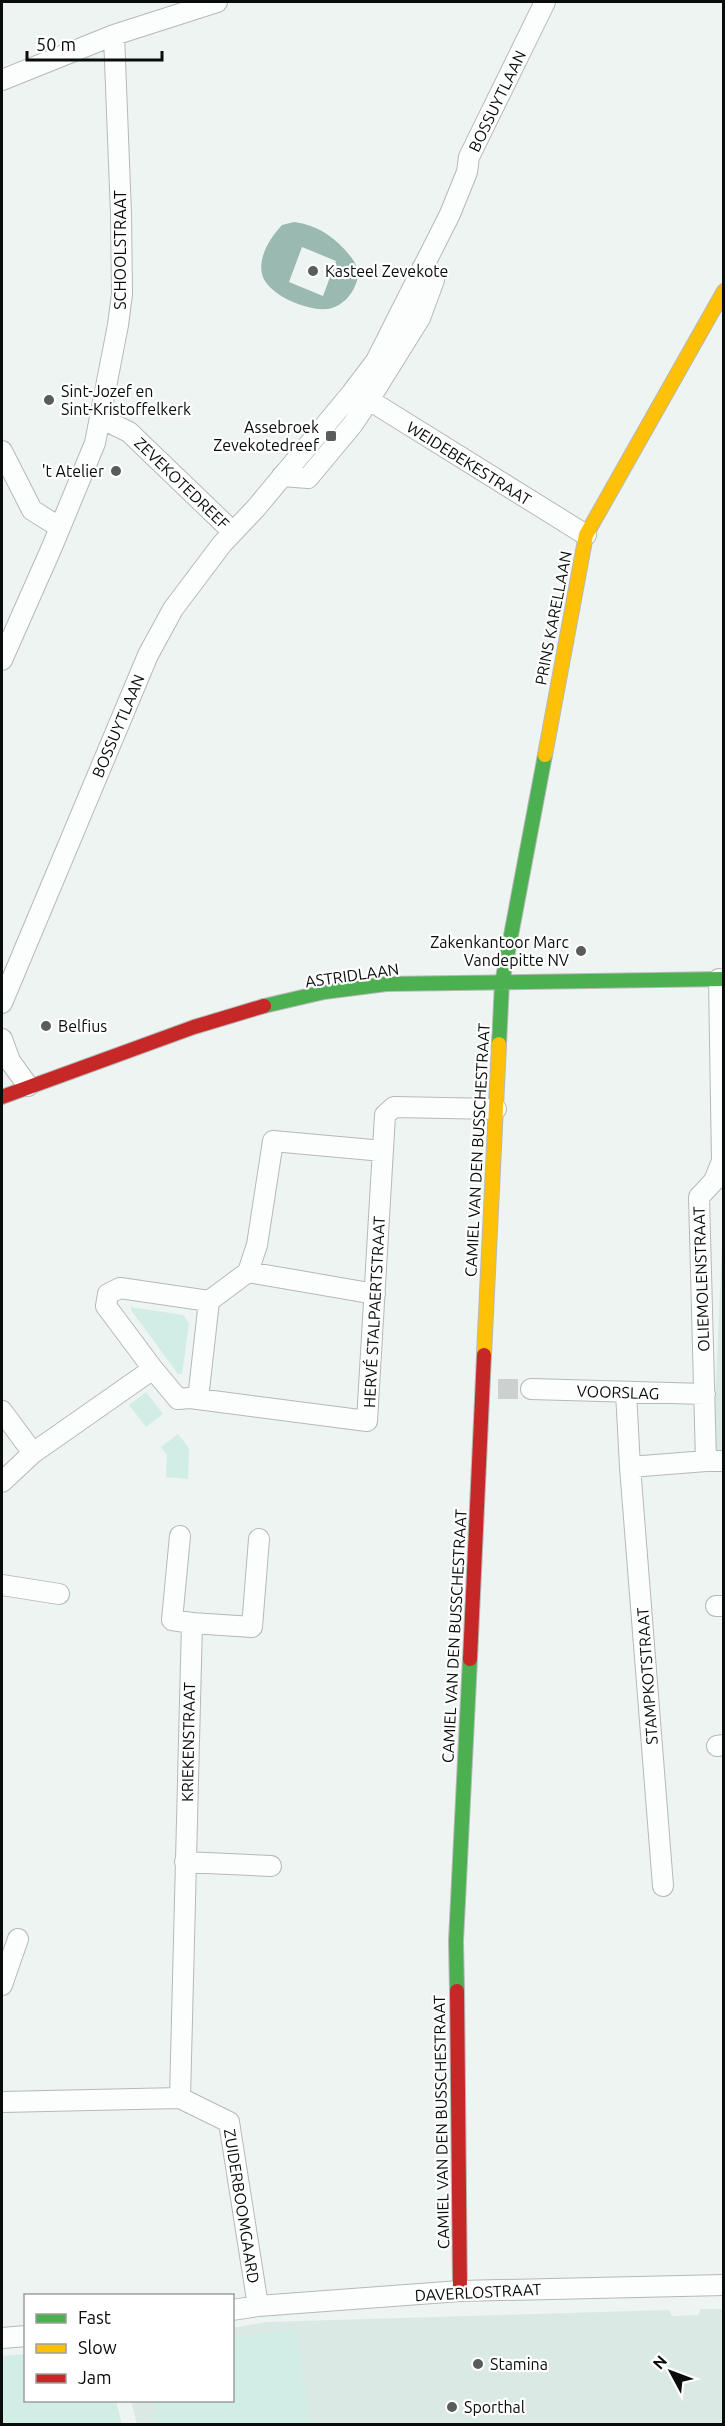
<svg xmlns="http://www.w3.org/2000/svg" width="725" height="2426" viewBox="0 0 725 2426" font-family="Ubuntu,sans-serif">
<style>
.built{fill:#dbe9e5}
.green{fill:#d2ede6}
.water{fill:#99b9b1;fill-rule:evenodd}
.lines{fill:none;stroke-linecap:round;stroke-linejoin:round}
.street-tunnel{stroke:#ccd1cf;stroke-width:20;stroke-dasharray:20 10;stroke-linecap:butt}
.street-casing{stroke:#b5b9b8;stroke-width:22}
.fast-casing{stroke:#b5b9b8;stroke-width:16}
.slow-casing{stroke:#b5b9b8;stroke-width:16}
.jam-casing{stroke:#b5b9b8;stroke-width:16}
.street{stroke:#fcfdfd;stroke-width:20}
.fast{stroke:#4caf50;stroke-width:14}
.slow{stroke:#ffc107;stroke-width:14}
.jam{stroke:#c62828;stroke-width:14}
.poi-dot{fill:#585d5c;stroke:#fff;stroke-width:2}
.labels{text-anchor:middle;stroke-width:4.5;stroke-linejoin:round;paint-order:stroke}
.street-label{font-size:16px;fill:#080c0b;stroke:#fff}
.poi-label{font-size:16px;fill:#080c0b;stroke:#fff;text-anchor:start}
</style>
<rect width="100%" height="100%" fill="#eef4f2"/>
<!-- built -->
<path class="built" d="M723,1219L724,1452H713Z
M701,2309H723V2424H137L131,2401L232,2400L233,2328L266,2322L669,2310L672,2316L698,2315Z"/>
<!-- green -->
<path class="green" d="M131,1307L183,1315L189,1323L182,1374H178L131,1310Z
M146,1392L163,1414L146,1427L129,1405Z
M178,1434L189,1448L188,1479L166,1477L167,1455L161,1447Z
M295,2328L311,2424H157L153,2401L232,2400L233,2339Z
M25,2354L26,2400L116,2401L122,2424H2V2356Z"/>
<!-- water -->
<path class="water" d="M294,222C318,225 336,238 351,257C358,266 360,275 355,286C351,296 342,305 332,308C313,314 267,296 262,274C258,256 271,237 282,225ZM302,247L336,261L323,296L289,282Z"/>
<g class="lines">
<!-- street-tunnel -->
<path class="street-tunnel" d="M498,1389H531"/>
<!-- street casing -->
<g class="street-casing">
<path id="street" d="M2,80L114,35L217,2
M360,390L369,400L586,535
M100,418L129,432L233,532
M2,451L32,510L59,527
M282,476L308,478L353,424L369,400L420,318L434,280L423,267
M2,660L52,547L95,443L118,325L122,294L121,214L114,35
M719,979L722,1161L714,1181L699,1197L706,1461H724
M2,1003L148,655L173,609L222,544L256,508L351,394L376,361L450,214L467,172L469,157L545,2
M2,1039L10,1061L28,1086
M248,1272L375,1294
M153,1369L106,1306L108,1294L120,1288L209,1301
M531,1389L705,1394
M626,1392L630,1467L706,1461
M198,1399L209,1301L248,1272L257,1245L273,1141L383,1151
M2,1411L33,1453
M630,1467L663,1886
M2,1482L33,1453L153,1369L178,1399L190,1398L367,1421L385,1115L394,1107L496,1109
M180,1536L172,1620L192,1623L180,2098
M2,1585L59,1594
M716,1606H724
M192,1623L252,1627L259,1539
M717,1746L724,1745
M185,1862L271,1866
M2,1985L18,1939
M2,2102L180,2098L229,2122L258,2306
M232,2310L258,2306L460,2291L724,2285
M2,2338L26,2336"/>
</g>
<!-- fast casing -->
<g class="fast-casing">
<path id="fast" d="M264,1006L324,992L386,984L724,979
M499,1044L502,983L545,755
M457,1991L456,1941L470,1659"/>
</g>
<!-- slow casing -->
<g class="slow-casing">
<path id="slow" d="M545,755L586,535L724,291
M484,1355L499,1044"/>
</g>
<!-- jam casing -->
<g class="jam-casing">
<path id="jam" d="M2,1097L194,1027L264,1006
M470,1659L484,1355
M457,1991L460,2291"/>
</g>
<!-- street -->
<use href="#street" class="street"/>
<!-- fast -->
<use href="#fast" class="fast"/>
<!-- slow -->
<use href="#slow" class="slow"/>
<!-- jam -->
<use href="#jam" class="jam"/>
</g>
<!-- markers -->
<g class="poi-dot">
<circle cx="313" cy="271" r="6"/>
<circle cx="49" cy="400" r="6"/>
<rect x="325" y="430" width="12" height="12" rx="3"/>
<circle cx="116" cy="471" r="6"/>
<circle cx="581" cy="951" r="6"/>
<circle cx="46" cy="1026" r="6"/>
<circle cx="478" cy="2364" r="6"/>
<circle cx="452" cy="2407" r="6"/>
</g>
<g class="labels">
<!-- street labels -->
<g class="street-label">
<text transform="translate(497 101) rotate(-64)" y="6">BOSSUYTLAAN</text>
<text transform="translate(120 250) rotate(-90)" y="6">SCHOOLSTRAAT</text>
<text transform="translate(469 463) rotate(32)" y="6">WEIDEBEKESTRAAT</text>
<text transform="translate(182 483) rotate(44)" y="6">ZEVEKOTEDREEF</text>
<text transform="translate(553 618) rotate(-79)" y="6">PRINS KARELLAAN</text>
<text transform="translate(118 726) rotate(-67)" y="6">BOSSUYTLAAN</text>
<text transform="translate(352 975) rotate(-8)" y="6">ASTRIDLAAN</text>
<text transform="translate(477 1150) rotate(-87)" y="6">CAMIEL VAN DEN BUSSCHESTRAAT</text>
<text transform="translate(701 1279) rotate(-92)" y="6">OLIEMOLENSTRAAT</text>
<text transform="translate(374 1312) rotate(-87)" y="6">HERVÉ STALPAERTSTRAAT</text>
<text transform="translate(618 1392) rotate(2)" y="6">VOORSLAG</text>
<text transform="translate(454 1636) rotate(-87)" y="6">CAMIEL VAN DEN BUSSCHESTRAAT</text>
<text transform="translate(647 1676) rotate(-94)" y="6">STAMPKOTSTRAAT</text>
<text transform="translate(188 1742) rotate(-89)" y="6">KRIEKENSTRAAT</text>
<text transform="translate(441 2122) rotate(-91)" y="6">CAMIEL VAN DEN BUSSCHESTRAAT</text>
<text transform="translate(242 2206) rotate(81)" y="6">ZUIDERBOOMGAARD</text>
<text transform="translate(478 2292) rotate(-3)" y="6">DAVERLOSTRAAT</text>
</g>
<!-- poi labels -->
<g class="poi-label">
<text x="325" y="277">Kasteel Zevekote</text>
<text x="61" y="397">Sint-Jozef en<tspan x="61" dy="18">Sint-Kristoffelkerk</tspan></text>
<text x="319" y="433" text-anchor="end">Assebroek<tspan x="319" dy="18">Zevekotedreef</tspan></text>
<text x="104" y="477" text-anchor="end">'t Atelier</text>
<text x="569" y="948" text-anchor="end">Zakenkantoor Marc<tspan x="569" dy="18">Vandepitte NV</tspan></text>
<text x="58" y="1032">Belfius</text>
<text x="490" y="2370">Stamina</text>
<text x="464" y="2413">Sporthal</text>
</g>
</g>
<!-- border -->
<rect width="725" height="2426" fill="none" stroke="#080c0b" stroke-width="6"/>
<!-- legend -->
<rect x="24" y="2294" width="210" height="108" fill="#ffffff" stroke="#9c9e9d" stroke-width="1.5"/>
<rect x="36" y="2314" width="30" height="9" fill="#4caf50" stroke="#9c9e9d" stroke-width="1.5"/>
<text x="78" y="2324" font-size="18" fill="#080c0b">Fast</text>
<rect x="36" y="2344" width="30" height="9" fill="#ffc107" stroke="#9c9e9d" stroke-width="1.5"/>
<text x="78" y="2354" font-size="18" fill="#080c0b">Slow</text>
<rect x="36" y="2374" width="30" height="9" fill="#c62828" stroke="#9c9e9d" stroke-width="1.5"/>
<text x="78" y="2384" font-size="18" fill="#080c0b">Jam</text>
<!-- north arrow -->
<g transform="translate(671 2372) rotate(311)" stroke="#ffffff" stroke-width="4.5" paint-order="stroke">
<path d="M0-4.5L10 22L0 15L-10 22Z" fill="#080c0b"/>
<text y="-9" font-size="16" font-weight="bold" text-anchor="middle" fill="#080c0b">N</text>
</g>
<!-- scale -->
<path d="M27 51v9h135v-9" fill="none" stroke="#080c0b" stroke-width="3"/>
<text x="36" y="51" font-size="18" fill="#080c0b" stroke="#ffffff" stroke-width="4.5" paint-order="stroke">50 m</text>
</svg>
